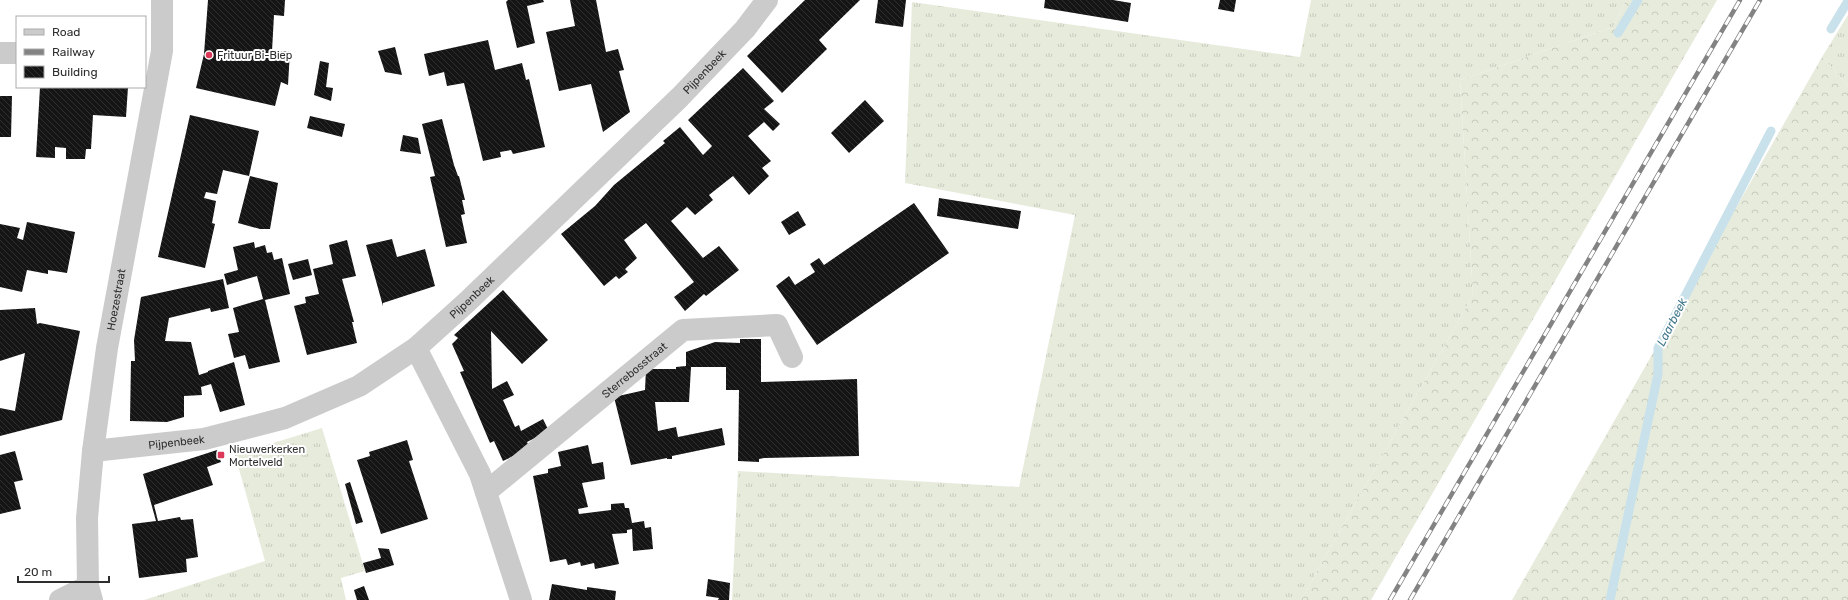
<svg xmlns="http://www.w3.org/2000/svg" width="1848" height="600" viewBox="0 0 1848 600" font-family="Rubik,sans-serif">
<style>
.grass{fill:url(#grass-tufts)}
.forest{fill:url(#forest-crowns)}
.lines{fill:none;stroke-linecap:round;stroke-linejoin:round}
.stream{stroke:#c9e1ea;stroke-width:9}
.building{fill:url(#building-back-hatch)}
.minor{stroke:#cbcbcb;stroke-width:22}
.rail-casing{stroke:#838383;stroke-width:4.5}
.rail{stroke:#fff;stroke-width:3;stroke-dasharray:9;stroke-linecap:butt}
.poi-dot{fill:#dc395a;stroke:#fff;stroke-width:1.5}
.labels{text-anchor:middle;stroke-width:4;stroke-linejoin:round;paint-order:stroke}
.poi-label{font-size:11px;fill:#2e2e2e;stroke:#fff;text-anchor:start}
.street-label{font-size:11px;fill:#2e2e2e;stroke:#fff}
.water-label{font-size:12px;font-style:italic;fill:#40788c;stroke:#fff}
</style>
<defs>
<pattern id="grass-tufts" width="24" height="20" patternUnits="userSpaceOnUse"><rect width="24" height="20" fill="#e6ebdc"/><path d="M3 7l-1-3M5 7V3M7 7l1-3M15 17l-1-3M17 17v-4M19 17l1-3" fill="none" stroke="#c6cabd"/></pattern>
<pattern id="forest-crowns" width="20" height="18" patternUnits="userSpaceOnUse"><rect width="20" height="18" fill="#e6ebdc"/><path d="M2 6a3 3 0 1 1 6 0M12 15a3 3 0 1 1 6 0" fill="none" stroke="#c6cabd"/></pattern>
<pattern id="building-back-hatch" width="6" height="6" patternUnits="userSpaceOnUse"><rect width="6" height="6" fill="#151515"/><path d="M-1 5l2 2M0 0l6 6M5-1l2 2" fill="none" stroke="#2f2f2f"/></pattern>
</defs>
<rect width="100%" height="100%" fill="#fff"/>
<!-- grass -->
<path class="grass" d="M1311,0H1626L1613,27L1460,80L1473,295L1301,600H732L738,471L1019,487L1075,215L905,183L912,2L1300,57Z
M1848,15V86L1822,57Z
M322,428L365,571L341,578L346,600H144L265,561L235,455Z"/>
<!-- forest -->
<path class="forest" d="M1626,0H1717L1371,600H1301L1473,295L1460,80L1613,27Z
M1822,57L1848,86V600H1512Z"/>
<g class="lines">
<!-- stream -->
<path class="stream" d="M1831,29L1848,1
M1618,33L1638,0
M1610,600L1658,374V348L1771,131"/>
</g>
<!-- building -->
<path class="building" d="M208,0H285L284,16L274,15L272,51H290L288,85L281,82L275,106L196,88L204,54Z
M508,0H543L544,2L527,6L535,43L517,48L506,2Z
M570,0H596L606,52L618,49L624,70L619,71L630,112L603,132L591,84L559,91L546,32L575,26Z
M805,0H860L819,40L827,49L782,93L747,56Z
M878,0H906L903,27L875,23Z
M1045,0H1113L1131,3L1128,22L1044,8Z
M1220,0H1236L1234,12L1218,9Z
M488,40L495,70L522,63L526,80L529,79L545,147L513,154L511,150L500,152L501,157L483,161L464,83L447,86L444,72L429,76L424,54Z
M395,47L402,75L385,72L378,51Z
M320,61L329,63L326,87L333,88L331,101L314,95Z
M743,68L774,101L764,109L780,124L773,131L764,122L748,136L771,161L762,168L769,176L749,195L733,176L709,195L713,200L695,215L687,207L671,221L703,258L719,246L739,270L706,296L704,294L685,311L674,297L694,282L646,223L624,240L637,258L625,269L628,272L619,279L616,276L604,286L561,234L595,206L614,185L665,143L663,141L680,127L703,155L712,146L688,120Z
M40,87H128L126,117L93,115L91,149H86L85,159H66V148L55,147V158L36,157Z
M0,96H12L11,137H0Z
M865,100L884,121L849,153L831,133Z
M190,115L259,131L249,176L223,170L217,194L206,192L204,198L216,201L212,223L215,224L205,268L158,257Z
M310,116L345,124L342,137L307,128Z
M442,119L454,165L458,176H459L465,200H462L465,214L461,215L467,243L446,247L430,177L435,176L422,124Z
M403,135L418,138L421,154L400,151Z
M250,176L278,183L270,229H260L238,223Z
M939,198L1021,211L1018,229L937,216Z
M914,203L949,253L817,345L776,286L789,276L795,285L815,272L810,264L819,258L824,265Z
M798,211L806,225L789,235L781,222Z
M27,222L75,232L67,273L48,270V274L27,270L22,292L0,287V224L20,228L17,238L23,240Z
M392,239L397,257L425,249L435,286L383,303V306L366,245Z
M347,240L356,276L342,279L354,322H352L357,343L307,355L294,306L306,303L305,297L319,294L313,269L333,264L329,245Z
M254,242L255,248L265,245L267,253L272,252L274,260L282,258L290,294L265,300L280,362L249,369L245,355L234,358L228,334L239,332L233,308L263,299L257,276L227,285L224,274L238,270L233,247Z
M308,259L312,275L293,280L288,264Z
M223,279L229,308L211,312L210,308L169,318L165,341L191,342L199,375L208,372V371L234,362L245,405L220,412L211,384L201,387L202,395L184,396V417L167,422L130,421L131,361H135L134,340L141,297Z
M503,290L548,340L522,364L491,331L492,389L507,381L514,395L503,400L515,427L519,425L521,431L543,419L549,431L527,442L530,448L503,461L494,441L490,443L460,372L464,371L452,344L458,338L454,335Z
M35,308L37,324L40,323L80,331L62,420L0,436V408L15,411L25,353L0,361V310Z
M740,339H761V382L857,379L859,456L764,458L759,459V462L738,461L739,390H726V367H691L689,402H655L658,431L676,427L678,437L722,428L725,445L672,456V459H667V458L631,465L614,397L645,390L646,369H676V367L686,366V352L715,342L740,343Z
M407,440L413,460L409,461L428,519L381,534L357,460L370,456L369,452Z
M588,445L592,464L603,462L605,479L582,483L588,507L578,509L579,514L611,510V504L624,503L625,508H629L632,523L644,521L645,528L651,527L653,549L633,551L632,529L627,530V533L612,534L619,564L595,569L594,563L581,566L580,562L568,565L566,559L550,562L533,476L548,473V469L561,466L558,452Z
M217,450L221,462L207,467L213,485L154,505L158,521L180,517L181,520L193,519L198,557L186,559L187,572L139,578L132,524L156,521L143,474Z
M15,451L23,480L14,482L21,509L0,514V455Z
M350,482L363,522L356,524L345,484Z
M378,548L389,549L394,565L366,573L363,563L381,558Z
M708,579L730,583L729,600H718L719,598L706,596Z
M552,584L587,590V587L616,591L615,600H549Z
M364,586L369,600H357L354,590Z"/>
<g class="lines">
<!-- minor -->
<g class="minor">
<path d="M0,53H17"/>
<path d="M416,348L480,474L521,600"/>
<path id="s1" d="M93,451L204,439L285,418L359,386L416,348L467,302L680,97L745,29L767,0"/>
<path id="s2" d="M486,492L683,330L777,325L792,357"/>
<path d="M60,600L88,586"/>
<path id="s3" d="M92,600L88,586L87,518L93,451L107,348L162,51V0"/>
</g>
<!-- rail casing -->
<g class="rail-casing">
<path id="rail" d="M1390,600L1740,0
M1410,600L1760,0"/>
</g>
<!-- rail -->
<use href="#rail" class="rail"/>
</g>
<!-- markers -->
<g class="poi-dot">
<circle cx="209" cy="55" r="4"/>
<rect x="217" y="451" width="8" height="8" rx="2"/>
</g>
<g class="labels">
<!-- poi labels -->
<g class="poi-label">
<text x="217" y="59">Frituur Bi-Biep</text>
<text x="229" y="453">Nieuwerkerken<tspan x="229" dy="13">Mortelveld</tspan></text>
</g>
<!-- street labels -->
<g class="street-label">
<text dy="4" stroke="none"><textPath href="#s1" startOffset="744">Pijpenbeek</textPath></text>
<text dy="4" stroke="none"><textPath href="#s1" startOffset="420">Pijpenbeek</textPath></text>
<text dy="4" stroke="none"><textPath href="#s3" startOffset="303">Hoezestraat</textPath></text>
<text dy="4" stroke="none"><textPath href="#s2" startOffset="192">Sterrebosstraat</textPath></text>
<text dy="4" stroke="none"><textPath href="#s1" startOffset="84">Pijpenbeek</textPath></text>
</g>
<!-- water labels -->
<g class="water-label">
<text transform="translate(1672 322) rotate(-63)" y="4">Laarbeek</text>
</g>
</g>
<!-- legend -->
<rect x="16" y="16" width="130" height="72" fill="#ffffff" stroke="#ababab"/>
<rect x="24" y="29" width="20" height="6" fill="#cbcbcb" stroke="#ababab"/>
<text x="52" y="36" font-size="12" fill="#2e2e2e">Road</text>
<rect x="24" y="49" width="20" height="6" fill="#838383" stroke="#ababab"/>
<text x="52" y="56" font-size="12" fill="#2e2e2e">Railway</text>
<rect x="24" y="66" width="20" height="12" fill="url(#building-back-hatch)" stroke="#ababab"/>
<text x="52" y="76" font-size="12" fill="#2e2e2e">Building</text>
<!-- scale -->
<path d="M18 576v6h91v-6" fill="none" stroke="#2e2e2e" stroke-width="2"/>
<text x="24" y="576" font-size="12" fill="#2e2e2e" stroke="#ffffff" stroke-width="3" paint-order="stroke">20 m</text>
</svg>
